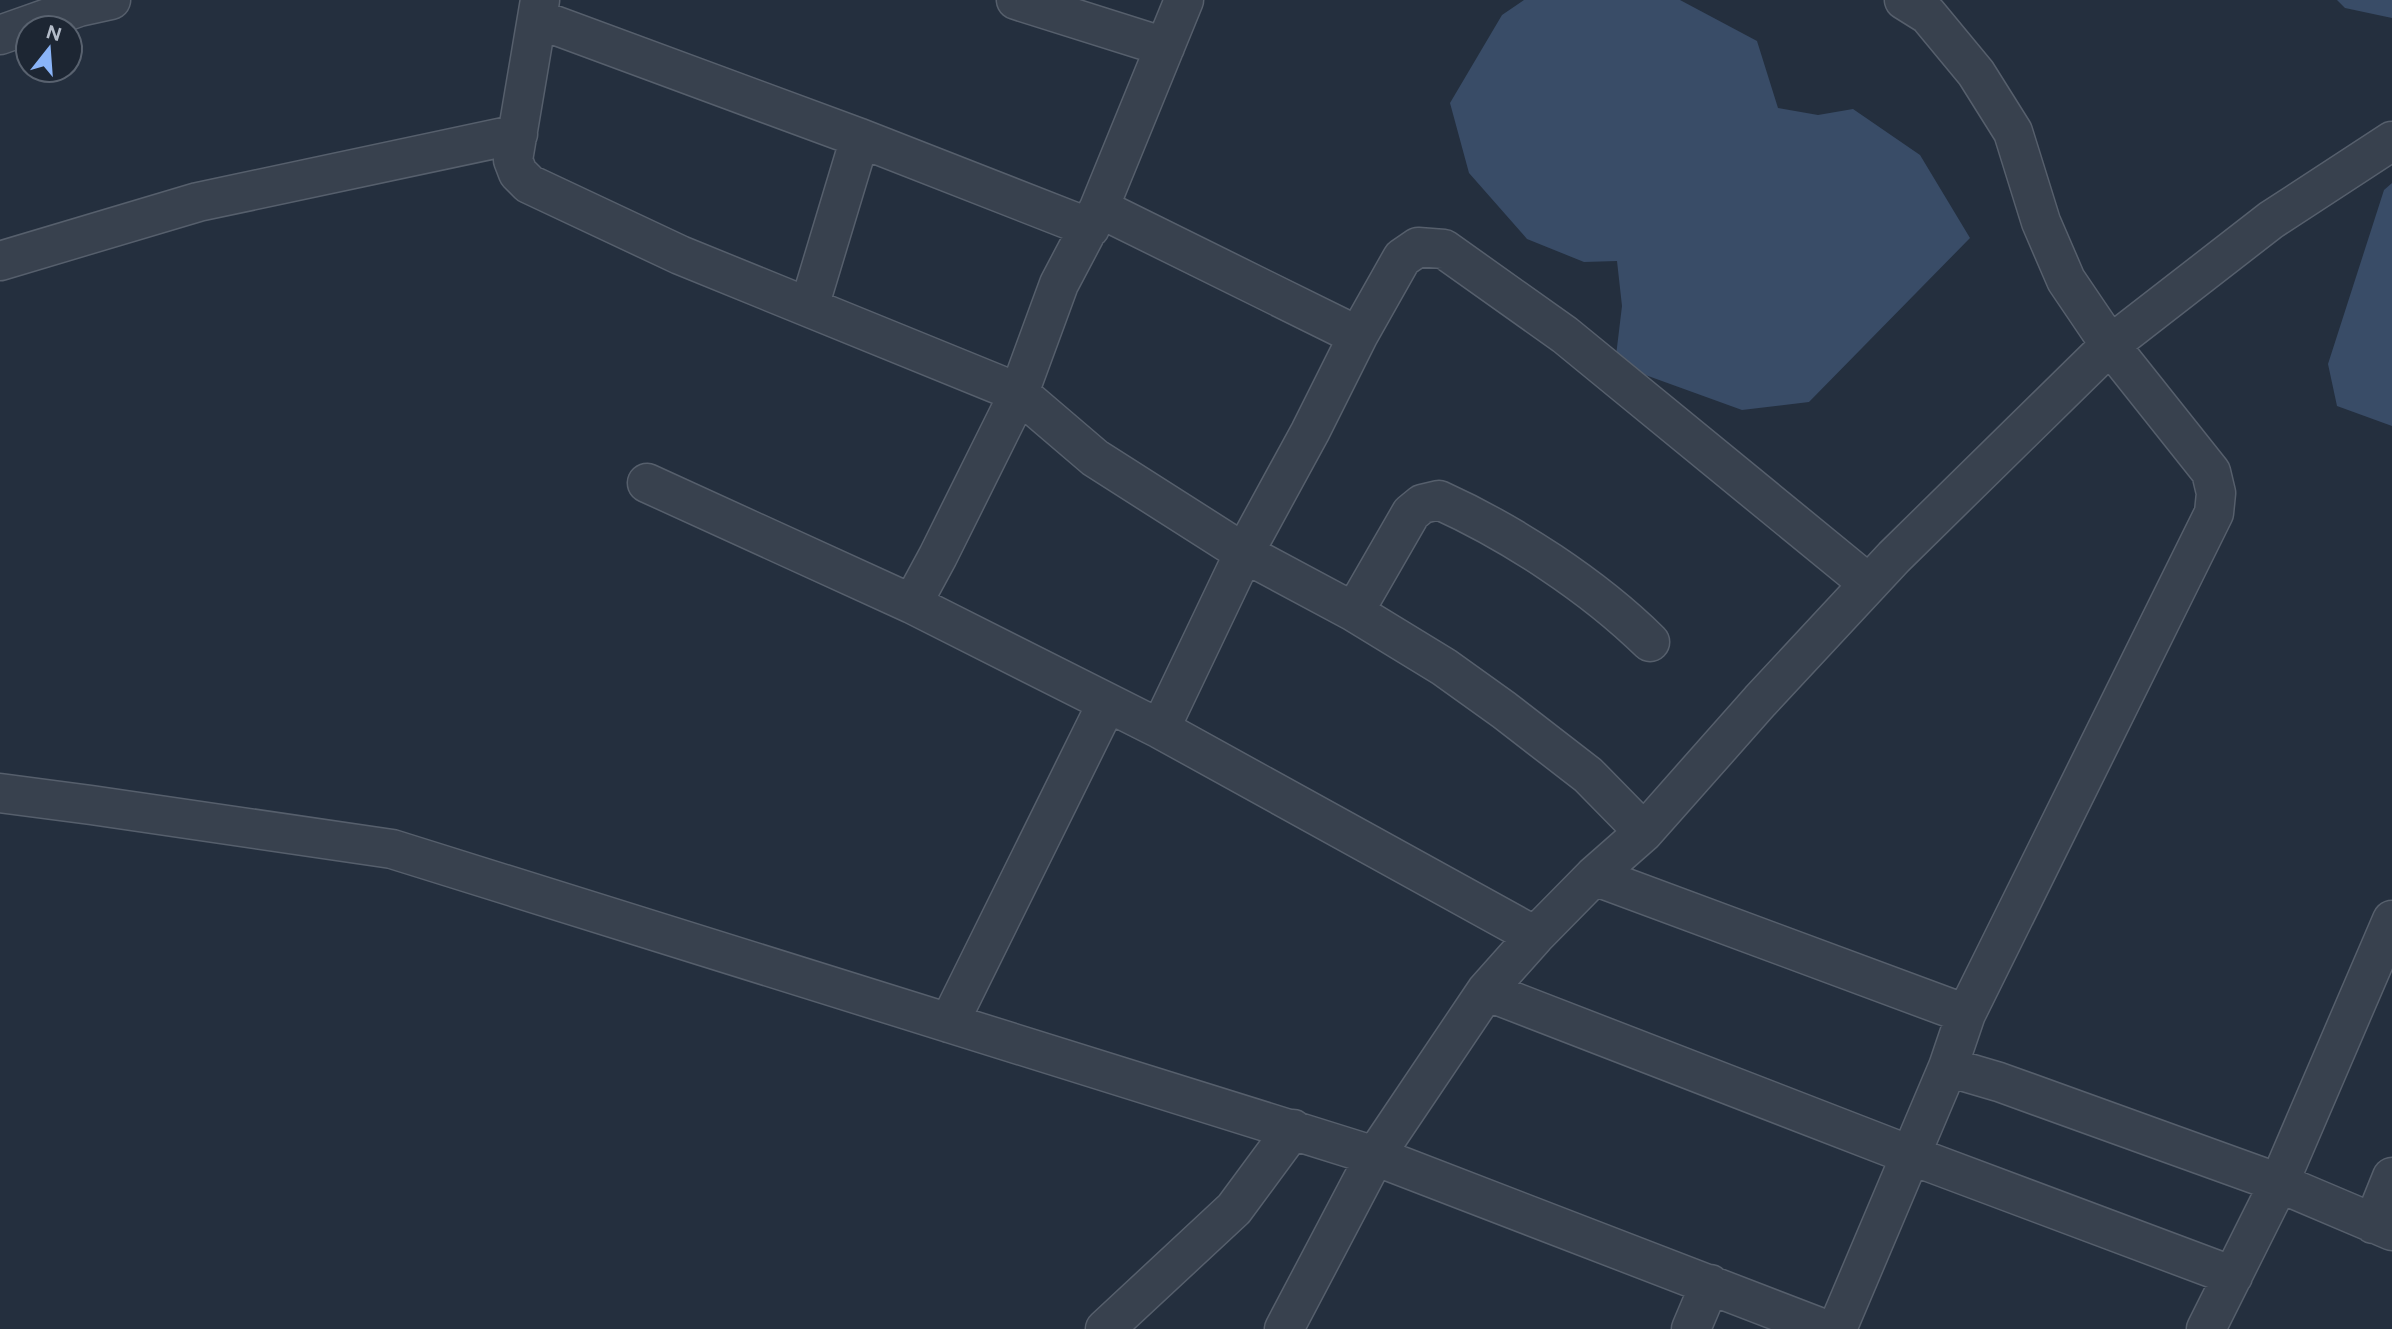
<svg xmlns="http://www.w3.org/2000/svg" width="2392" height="1329" viewBox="0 0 2392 1329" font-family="Figtree,sans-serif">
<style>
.water{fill:#394c67}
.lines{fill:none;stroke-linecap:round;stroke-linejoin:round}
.minor-casing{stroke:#565f6c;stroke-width:41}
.minor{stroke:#38414e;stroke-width:38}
</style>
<rect width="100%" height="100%" fill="#242f3e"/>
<!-- water -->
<path class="water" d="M1524,0H1680L1757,41L1778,108L1818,115L1853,109L1920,155L1970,238L1809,402L1742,410L1615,364L1622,306L1617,261L1584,262L1527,239L1469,173L1450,103L1502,15Z
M2337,0H2392V18L2345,8Z
M2392,183V426L2337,406L2328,364L2384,190Z"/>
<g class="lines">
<!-- minor casing -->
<g class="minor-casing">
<path id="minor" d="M540,0L513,160L518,173L529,184L680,255L1019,393L1095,458L1244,553L1354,612L1444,667L1504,710L1588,775L1644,832
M1016,0L1165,47
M538,19L860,138L1090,228
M0,35L79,7L111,0
M1099,208L1358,336
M0,261L198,202L518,134
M809,307L860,138
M647,483L912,604L1160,729L1535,936
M912,604L938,556L1019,393L1059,284L1099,208L1184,0
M1354,612L1411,513L1422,504L1439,500C1512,533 1593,586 1650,642
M1160,729L1244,553L1310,432L1358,336L1402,258L1418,247L1444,249L1565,335L1869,584
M0,793L91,805L392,849L1375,1156L1824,1329
M1594,876L1966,1014
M1486,991L1910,1155L2233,1276
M949,1023L1107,703
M1948,1067L1999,1082L2279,1183L2392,1231
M2373,1224L2392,1177
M1105,1329L1234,1209L1293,1129
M1284,1329L1375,1156L1486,991L1535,936L1594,876L1644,832L1760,701L1894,557L2110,345L2271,220L2392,141
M1691,1329L1710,1284
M1837,1329L1948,1067L1966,1014L2214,513L2216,493L2211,472L2110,345L2066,280L2041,222L2013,132L1976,73L1928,15L1904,0
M2206,1329L2279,1183L2392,920"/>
</g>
<!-- minor -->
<use href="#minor" class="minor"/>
</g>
<!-- north arrow -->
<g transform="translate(49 49) rotate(17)"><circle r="33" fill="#1d2633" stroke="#59626f" stroke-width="2"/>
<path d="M0-5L12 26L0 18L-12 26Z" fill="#8ab4f8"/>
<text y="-10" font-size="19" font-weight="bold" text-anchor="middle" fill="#b4bcc9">N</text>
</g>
</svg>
